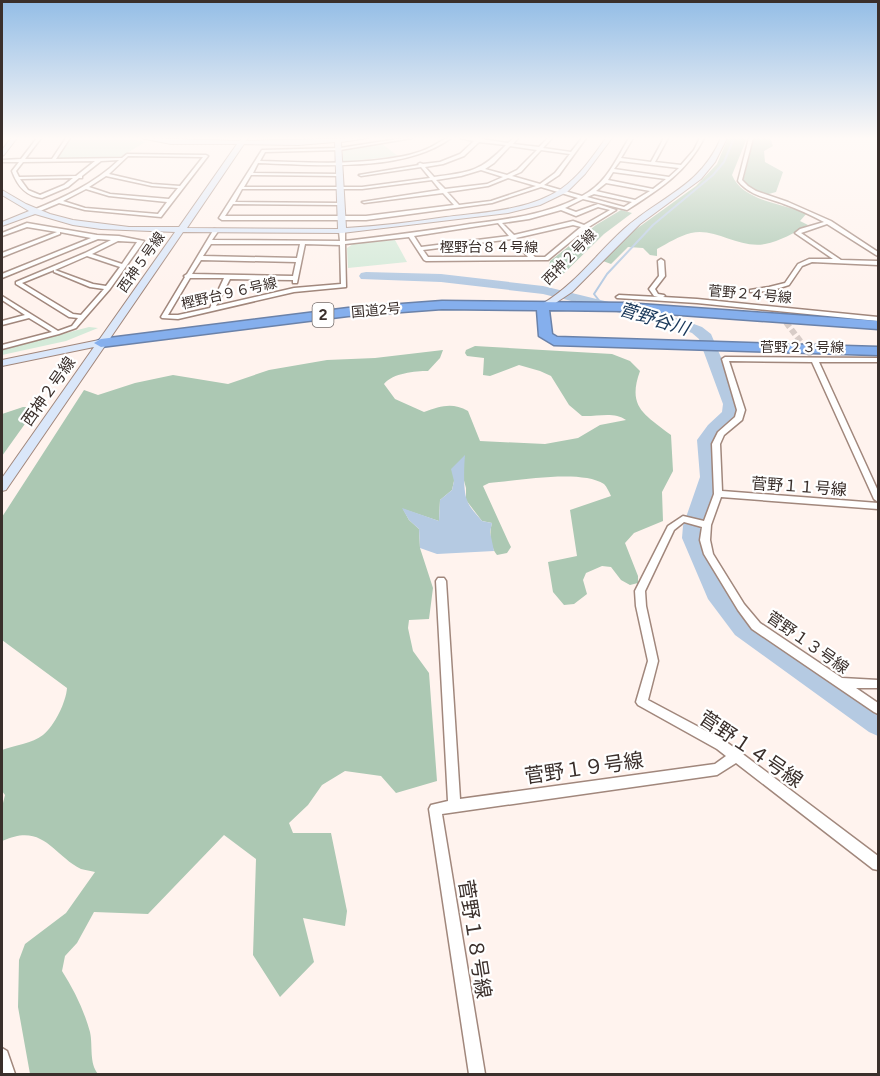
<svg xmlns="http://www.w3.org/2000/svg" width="880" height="1076" viewBox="0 0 880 1076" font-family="Figtree,'Noto Sans JP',sans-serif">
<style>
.green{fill:#d4ead9}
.forest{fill:#acc8b3}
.water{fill:#b5cae2}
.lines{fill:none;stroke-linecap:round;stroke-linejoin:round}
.stream{stroke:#b5cae2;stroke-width:2}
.river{fill:#b5cae2;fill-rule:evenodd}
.street-tunnel{stroke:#d8ccc7;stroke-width:6;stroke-dasharray:6 3;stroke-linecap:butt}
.street-casing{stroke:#a1877c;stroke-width:3}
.secondary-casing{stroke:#a1877c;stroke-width:2}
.highway-casing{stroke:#6b82a9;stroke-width:3}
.street{fill:#fff;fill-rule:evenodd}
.secondary{fill:#dae7fa;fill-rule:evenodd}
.highway{fill:#85afed;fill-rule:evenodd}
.labels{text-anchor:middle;stroke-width:4.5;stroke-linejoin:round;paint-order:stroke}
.far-street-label{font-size:14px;fill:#3a2f2b;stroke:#fff}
.shield{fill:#fff;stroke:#756d6b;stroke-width:1.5}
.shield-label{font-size:15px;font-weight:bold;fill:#3a2f2b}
.street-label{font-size:16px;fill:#3a2f2b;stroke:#fff}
.water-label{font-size:18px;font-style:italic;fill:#183759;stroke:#fff}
.near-street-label{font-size:20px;fill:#3a2f2b;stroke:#fff}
</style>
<rect width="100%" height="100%" fill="#fff3ee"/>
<!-- green -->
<path class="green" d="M70,138H128L145,142L119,158H56Z
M382,144L398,156L343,162V150Z
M395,240L407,262L348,268L347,248L353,244Z
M89,327L98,328L66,341L2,355V350Z"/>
<!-- forest -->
<path class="forest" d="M728,138H747L732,175C742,201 784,204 807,213L800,221L808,225C794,233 780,241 765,244C739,249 715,227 691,233C679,236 668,243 657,249V256L650,255L643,248L628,247L611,264L603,261L632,232L696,186L717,164Z
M754,138H770L773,146L764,151L765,162L783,172L776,192L765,195L745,185L743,181Z
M621,210L632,213L604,234L557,280L548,273L550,261L596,225Z
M475,346L612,354L630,361L640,371C627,407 644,414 671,435L673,471L662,492L663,521L634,533L625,543L638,576V583L630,585L621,580L611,567L602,566L586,573L583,580L587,594L574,604L564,605L553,592L548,562L577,556L570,510L611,496C609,492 607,487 604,484C580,469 518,481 489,483L483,486L508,541L511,547L507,553L497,555C490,546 489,533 492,523L482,521L466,500V488L463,477L454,481L452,490L440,500L439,521L403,509L409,520L419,529L420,548L433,588L429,619L409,620L408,628L413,651L429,673L437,781L396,793L381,776L345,771L322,785L308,805L289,823L293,833H331L347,911L345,926L303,918L314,962L280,997L253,955L256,859L224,835L148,914L94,912L77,943L65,956L62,971C74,990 84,1010 90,1032C93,1046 89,1063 98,1074H30L18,1007L19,960L25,944L66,913L95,872C91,871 85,870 81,869C52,854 43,822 2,841V807L5,795L2,791V750C13,746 33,743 43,735C55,725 66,702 67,688L2,640V517L84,390L98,395L135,383L173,375L228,384L269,370L327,360L375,358L443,350L440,358L428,371C415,371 393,373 384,384L395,399L424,412C441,406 452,402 468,411L480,441L545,444L578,438L600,425L626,420C614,411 596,417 582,416L569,405L551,376L540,371L519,365L490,376L483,375L484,358L467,356L465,353L466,350Z
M23,407H37L2,456V414Z"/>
<!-- water -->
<path class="water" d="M465,455C464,466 463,491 467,500C469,507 477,515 482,521L492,523L490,532L494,551L437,554L420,548L419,529L409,520L402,508L439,521L440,500L452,490L454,481L451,469Z"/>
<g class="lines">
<!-- stream -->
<path class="stream" d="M601,303L594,294L607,274L653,225L713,175L724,162L734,138"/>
<!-- river -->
<path class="river" d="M366,272L441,274L543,286L683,320L702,327L711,334L741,404L737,418L715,440L720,477L703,526L704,538L725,589L751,621L878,710V736L869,732L735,635L708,599L682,538L683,526L700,477L697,440L708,425L722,412L723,404L699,339L692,333L673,326L543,294L441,282L361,279L359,276L361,273Z"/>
<!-- street-tunnel -->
<path class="street-tunnel" d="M775,308L814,359"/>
<!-- street casing -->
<g class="street-casing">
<path id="street" d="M37,138H41L25,159H52L66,138H70L56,159L122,158L127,154L206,155L208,156L161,217L85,210L59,203L33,214L30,212L31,211C63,198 94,184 119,160L101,161L82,176V178H79L68,187L42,198C25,196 17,185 12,171L19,162H2V160L21,159ZM128,156L203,157L180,186L152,184L109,174ZM95,161L76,176L19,177L16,171L23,162ZM106,176L152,186L178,188L169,199L110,194L89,187ZM73,178L64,185L40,195L28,190L20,179ZM86,189L109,196L167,202L158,214L85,208L63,201Z
M404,138H412L340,150L265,152L260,161C302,162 344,165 386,159C401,157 417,154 431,147C438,144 443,138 451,138C404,173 315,165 258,163L253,173L340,174L342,175L340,176L251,175L244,187H362L430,178L421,167L361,176L359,175L419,165L418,164L420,163L423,164L440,162L460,154L474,141L460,138H482L481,139L508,143L514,138H518L513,144L539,147L548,138H552L543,148L571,152L582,138H586L559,175L544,185L582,196C606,184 616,160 629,138H633L621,158L651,162L664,138H668L655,162L681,165L694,150L700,138H704C687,172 658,190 627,210L583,199L565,208L576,212L598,204L616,210L587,228L548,260L426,261L424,260L409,237L345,244L346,287L294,292L178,319L162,318L161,317L185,277L184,276L187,274L214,229L219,230L212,240L340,241L339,231L342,229L345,231V241C387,236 428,231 470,224C508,219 544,215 578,198L541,187L492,203L366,220H222L219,218L262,150L340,148ZM479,142L506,145C480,172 470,172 434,177L425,167L443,164L464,156ZM510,146L537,150L517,170L507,175L485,169L494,163ZM541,150L570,154L555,173L540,184L512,176L521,172ZM620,161L679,168L669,177L614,169ZM481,170L503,177L487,184L445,189L436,180L461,176ZM613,172L666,179L653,189L608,180ZM508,178L536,186L491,201L459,205L447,192L488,186ZM432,180L440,190L362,202L364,203L443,193L454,205L366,216H225L233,204L341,205L343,204L341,203L235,202L242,189H362ZM606,183L650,191L635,200L596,191ZM594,194L632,202L624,207L587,197ZM598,207L610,210L584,225L573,221L514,235L502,223L529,219L561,210L576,216ZM498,223L509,236L421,247L414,236ZM573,225L581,227L545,257H535L516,238ZM512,239L528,257H428L423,250ZM211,244H300L297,258L203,256ZM305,244L340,245L341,284L294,288L216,306L230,279L293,280V283H297ZM201,260L296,262L293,276L192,274ZM190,278H224L210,308L178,315H168Z
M749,138H753L742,180L748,186L756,191L788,202L831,221L878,252V256L876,255L827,224L801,233L841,260L878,261V265L812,262L802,266L789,285L770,291L750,292V290L769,287L785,283L798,264L809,259H833L795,233L800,229L824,222C811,215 798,209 784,204C768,198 750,196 738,181Z
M27,223L97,235L119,236L144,241L110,289L76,328L59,334L2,349V345L52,332L29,318L2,325V321L25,315L2,300V296L58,331L72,326L78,318L69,317L16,284V282L85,253L111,240L98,239L2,278V274L91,238L60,232V234L2,257V253L57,232L27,227L2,236V233ZM118,241L137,242L122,264L92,254ZM87,256L120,267L106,286L93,284L55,270ZM54,270V272L90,287L104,289L81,315L73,314L22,283Z
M661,259L664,261L665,276L655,289L658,294L664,295L665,296L663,297L697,299L878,317V321L697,303L617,298L616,297L619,295L658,297L654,296L649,289L659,276L658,261Z
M725,357L878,358V362H819L878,491V502L874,499L812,362L729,361L745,410L742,420L724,435L720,444L722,491L878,503V509L721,497L711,525L710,540L713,554L744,604L760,623L842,678L878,680V688H856L878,703V714L874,712L752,629L738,610L704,554L700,540L702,527L684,522L674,530L645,591L646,606L658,661L648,700L725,741L740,752L878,856V870L873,869L736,763L717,775L442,814L485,1074H469L429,809L431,805L448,801L436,581L438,578H444L446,581L460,799L715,764L726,756L717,749L638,705L636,702L648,661L636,606L635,591L668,526L683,516L704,521L714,494L712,444L718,432L735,417L737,410L722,359Z
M2,1048L7,1051L15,1074H2Z"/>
</g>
<!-- secondary casing -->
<g class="secondary-casing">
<path id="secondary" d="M11,138H17L4,155L2,156V150Z
M141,138L240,141L242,138H248L246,141L368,138L341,142L346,228C379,226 413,222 446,217C484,212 527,211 561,189C580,176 593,156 606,138H612L585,174L567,192L540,205L508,213L342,233L183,232L6,490L2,491V478L94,347L2,366V360L99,340L175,232L101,229L73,225L35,214L2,226V222L29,211L2,195V190L26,204L50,214L73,220L129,227H179L237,144H171ZM335,142L338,229L187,228L244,144L298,145Z
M721,138H727L715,162L701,179L640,224L572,292L548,308H542V304C575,285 596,254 624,229C661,196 700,187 721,138Z"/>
</g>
<!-- highway casing -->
<g class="highway-casing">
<path id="highway" d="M442,301L625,303L878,321V329L625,311L549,310L552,334L557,337L878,347V355L554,345L539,336L537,310L442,309L348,316L101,347L94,343L101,339L348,308Z"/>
</g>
<!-- street -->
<use href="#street" class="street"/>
<!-- secondary -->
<use href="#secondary" class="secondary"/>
<!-- highway -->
<use href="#highway" class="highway"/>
</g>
<!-- sky -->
<linearGradient id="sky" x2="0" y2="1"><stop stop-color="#93bde6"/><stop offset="0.48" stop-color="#fffaf7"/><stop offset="1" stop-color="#fffaf7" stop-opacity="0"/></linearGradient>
<rect width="880" height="288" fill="url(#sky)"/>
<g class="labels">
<!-- far-street labels -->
<g class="far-street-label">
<text x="489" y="252">樫野台８４号線</text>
<text transform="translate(569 257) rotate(-46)" y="5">西神２号線</text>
<text transform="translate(141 262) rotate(-55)" y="5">西神５号線</text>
<text transform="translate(229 293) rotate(-13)" y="5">樫野台９６号線</text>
<text transform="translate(750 294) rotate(5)" y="5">菅野２４号線</text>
<text transform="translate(376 310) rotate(-5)" y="5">国道2号</text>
<text x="802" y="352">菅野２３号線</text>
</g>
<!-- shield labels -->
<rect class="shield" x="312.5" y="303" width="21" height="24" rx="4.5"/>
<g class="shield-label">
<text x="323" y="320">2</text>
</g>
<!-- street labels -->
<g class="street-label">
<text transform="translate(48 391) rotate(-55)" y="6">西神２号線</text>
<text transform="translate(799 486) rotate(4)" y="6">菅野１１号線</text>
<text transform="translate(808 642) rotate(35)" y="6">菅野１３号線</text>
</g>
<!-- water labels -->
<g class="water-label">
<text transform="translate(654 319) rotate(17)" y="6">菅野谷川</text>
</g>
<!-- near-street labels -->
<g class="near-street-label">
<text transform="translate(751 749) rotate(34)" y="7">菅野１４号線</text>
<text transform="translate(584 768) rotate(-8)" y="7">菅野１９号線</text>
<text transform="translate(475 939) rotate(81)" y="7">菅野１８号線</text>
</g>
</g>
<!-- border -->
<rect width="880" height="1076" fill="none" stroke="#3a2f2b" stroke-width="6"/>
</svg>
